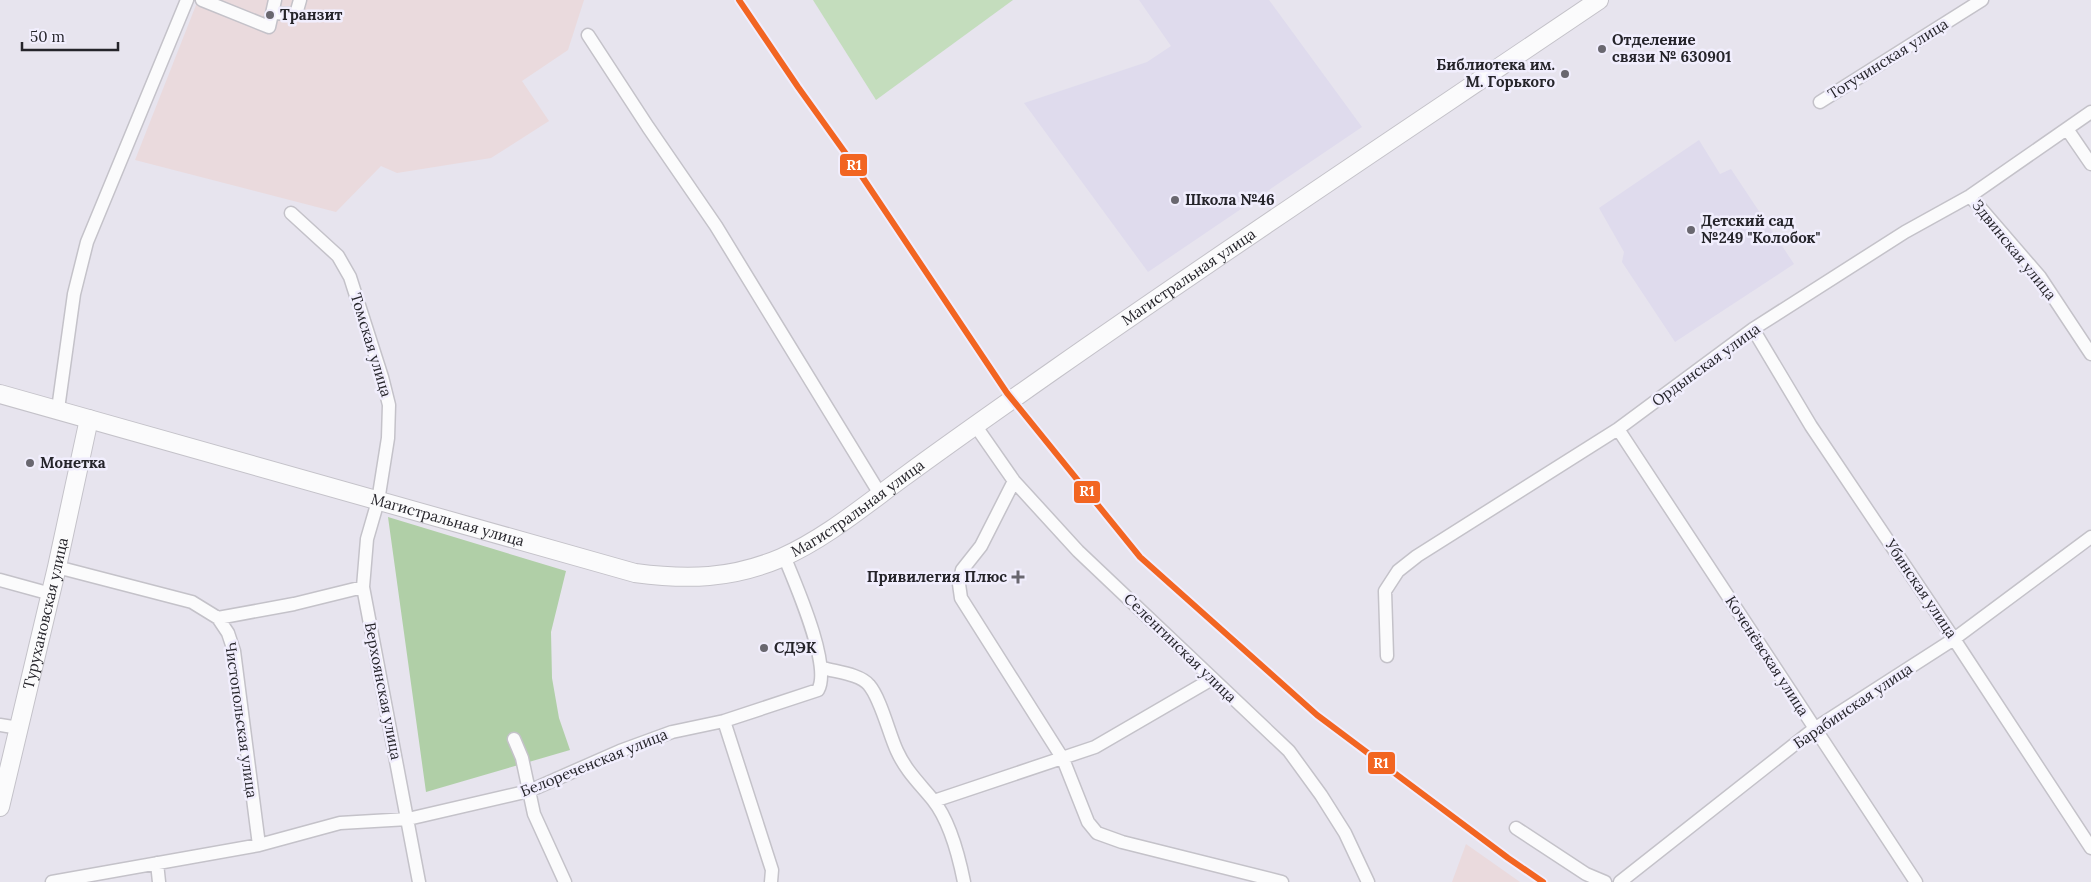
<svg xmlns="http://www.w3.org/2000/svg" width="2091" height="882" viewBox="0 0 2091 882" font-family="Lora,serif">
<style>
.built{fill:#dfdbed}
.industrial{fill:#eadadd}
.green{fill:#c4ddbd}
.forest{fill:#b0cfa7}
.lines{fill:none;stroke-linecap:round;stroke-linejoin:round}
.street-casing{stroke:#c4c2c9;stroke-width:15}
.secondary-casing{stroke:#c4c2c9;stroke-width:20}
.street{stroke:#fbfbfc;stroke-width:12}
.secondary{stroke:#fbfbfc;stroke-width:18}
.rail-1-casing{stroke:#f1eefd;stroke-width:10}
.rail-1{stroke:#f26522;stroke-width:6}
.poi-dot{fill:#69676f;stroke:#f1eefd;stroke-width:2}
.labels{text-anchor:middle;stroke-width:5;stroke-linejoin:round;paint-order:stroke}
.poi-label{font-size:15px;font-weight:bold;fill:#25242a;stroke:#f1eefd;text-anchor:start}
.street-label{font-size:15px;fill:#25242a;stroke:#f1eefd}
.line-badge{stroke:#f1eefd;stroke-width:2}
.badge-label{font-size:14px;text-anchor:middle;font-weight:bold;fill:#fff}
</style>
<rect width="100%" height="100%" fill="#e7e4ee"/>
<!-- built -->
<path class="built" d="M1139,0H1269L1362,127L1148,272L1024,103L1147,62L1171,46Z
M1699,140L1720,174L1731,169L1794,264L1675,342L1622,262L1624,252L1599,208Z"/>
<!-- industrial -->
<path class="industrial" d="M198,0H584L568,50L522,81L549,121L491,158L397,173L381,166L336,212L135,160Z
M1466,844L1520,882H1452Z"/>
<!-- green -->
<path class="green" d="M813,0H1013L876,100Z"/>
<!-- forest -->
<path class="forest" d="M388,517L566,571L551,632L552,678L559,718L570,750L426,792Z"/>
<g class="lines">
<!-- street casing -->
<g class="street-casing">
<path id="street" d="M202,0L269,27L275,0
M272,13L296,14L300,0
M588,35L648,127L716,226L880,494
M1820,102L1982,0
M2067,129L2091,164
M1970,196L2040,277L2091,354
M291,213L338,256L350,277L382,377L389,405L388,438L378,501L367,539L363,587L419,882
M1753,329L1811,426L1954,639L2091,848
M58,409L74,294L87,242L187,0
M975,425L1014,481L1078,551L1289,751L1321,795L1345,833L1368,882
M1618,429L1916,882
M1014,481L981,546L962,570L959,584L961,598L1063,759L1088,822L1097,833L1122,842L1282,882
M57,567L192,602L218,618L228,633L234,651L259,845
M0,580L51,594
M218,618L294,604L363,587
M1387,656L1385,591L1398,571L1417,556L1618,429L1753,329L1905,232L1970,196L2091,112
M823,668C836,672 860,674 869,685C881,699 889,734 897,751C906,771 920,784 933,800C949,820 959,857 964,882
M724,721L772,870L771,882
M0,725L19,728
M514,739L522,758L534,814L565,882
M934,801L1095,747L1212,679
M1516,828L1586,874L1605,882
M157,863L159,882
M52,882L259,845L340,823L408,819L529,791L620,751L672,732L724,721L818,690C832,666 795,583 784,556
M1620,882L1814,729L1954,639L2091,537"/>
</g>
<!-- secondary casing -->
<g class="secondary-casing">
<g id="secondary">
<path id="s1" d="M0,394L635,573C688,580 731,579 781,558C826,538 865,505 905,476C954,440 1004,405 1054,370C1234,244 1417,123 1599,0"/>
<path id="s2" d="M0,807L57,567L89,419"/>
</g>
</g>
<!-- street -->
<use href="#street" class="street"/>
<!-- secondary -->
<use href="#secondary" class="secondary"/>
<!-- rail-1 casing -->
<g class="rail-1-casing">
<path id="rail-1" d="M739,0L798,87L859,172L1007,393L1140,557L1317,715L1508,858L1543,882"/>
</g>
<!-- rail-1 -->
<use href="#rail-1" class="rail-1"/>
</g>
<!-- markers -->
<g class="poi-dot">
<circle cx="270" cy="15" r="5"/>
<circle cx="1602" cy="49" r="5"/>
<circle cx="1565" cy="74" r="5"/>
<circle cx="1175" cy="200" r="5"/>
<circle cx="1691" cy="230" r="5"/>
<circle cx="30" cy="463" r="5"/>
<path d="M1015.5 569.5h5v5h5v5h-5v5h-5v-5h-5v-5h5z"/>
<circle cx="764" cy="648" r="5"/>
</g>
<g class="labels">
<!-- poi labels -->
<g class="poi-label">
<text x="280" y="20">Транзит</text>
<text x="1612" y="45">Отделение<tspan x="1612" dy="17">связи № 630901</tspan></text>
<text x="1555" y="70" text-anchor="end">Библиотека им.<tspan x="1555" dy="17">М. Горького</tspan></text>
<text x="1185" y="205">Школа №46</text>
<text x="1701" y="226">Детский сад<tspan x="1701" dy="17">№249 "Колобок"</tspan></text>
<text x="40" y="468">Монетка</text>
<text x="1007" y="582" text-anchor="end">Привилегия Плюс</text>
<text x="774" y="653">СДЭК</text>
</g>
<!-- street labels -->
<g class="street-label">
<text transform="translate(1888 59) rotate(-32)" y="5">Тогучинская улица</text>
<text transform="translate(2014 250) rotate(51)" y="5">Здвинская улица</text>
<text dy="5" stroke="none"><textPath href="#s1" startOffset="1304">Магистральная улица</textPath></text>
<text transform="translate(371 345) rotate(73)" y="5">Томская улица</text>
<text transform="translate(1706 365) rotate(-36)" y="5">Ордынская улица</text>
<text dy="5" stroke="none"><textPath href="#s1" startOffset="900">Магистральная улица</textPath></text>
<text dy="5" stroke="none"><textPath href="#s1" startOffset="465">Магистральная улица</textPath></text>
<text transform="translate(1921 589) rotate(56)" y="5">Убинская улица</text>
<text dy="5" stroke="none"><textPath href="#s2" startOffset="199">Турухановская улица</textPath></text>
<text transform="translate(1180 648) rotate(44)" y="5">Селенгинская улица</text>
<text transform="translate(1767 656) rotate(57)" y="5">Коченёвская улица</text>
<text transform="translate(383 691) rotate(79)" y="5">Верхоянская улица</text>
<text transform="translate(1853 706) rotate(-34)" y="5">Барабинская улица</text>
<text transform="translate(241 720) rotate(82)" y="5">Чистопольская улица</text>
<text transform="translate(594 763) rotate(-22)" y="5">Белореченская улица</text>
</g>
</g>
<g class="line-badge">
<rect x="839" y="153" width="29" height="24" rx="5" fill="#f26522"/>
<rect x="1073" y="480" width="28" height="24" rx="5" fill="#f26522"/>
<rect x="1367" y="751" width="29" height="24" rx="5" fill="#f26522"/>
</g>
<g class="badge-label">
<text x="854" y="170">R1</text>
<text x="1087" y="496">R1</text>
<text x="1381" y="768">R1</text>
</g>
<!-- scale -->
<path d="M22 42v8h96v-8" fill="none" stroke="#25242a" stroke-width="2.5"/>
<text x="30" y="42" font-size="15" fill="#25242a" stroke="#f1eefd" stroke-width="4" paint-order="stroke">50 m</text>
</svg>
